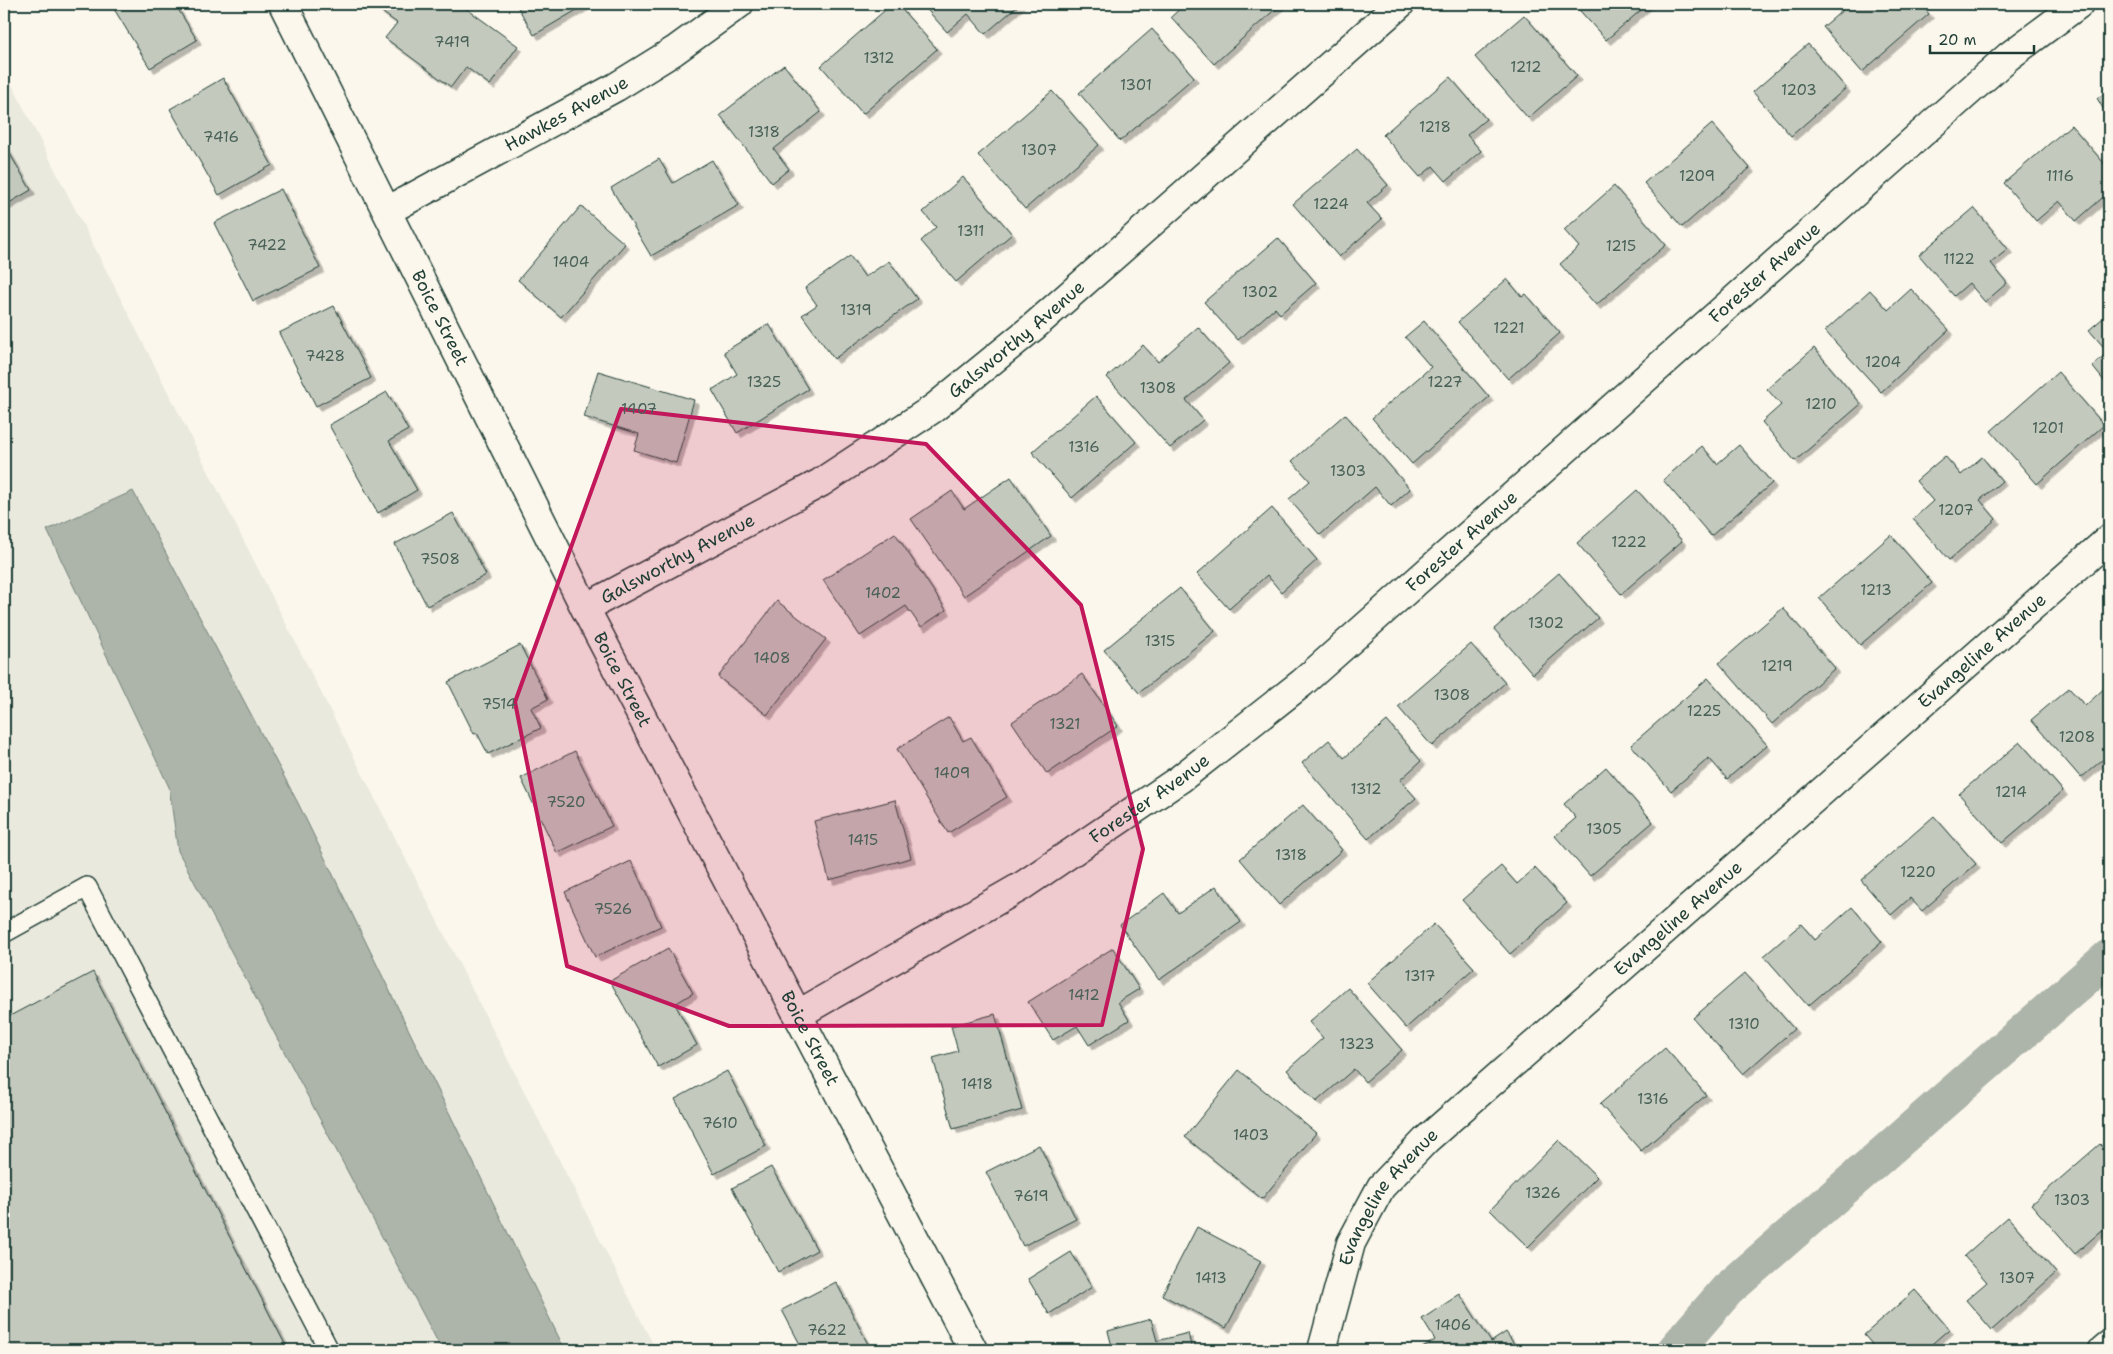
<svg xmlns="http://www.w3.org/2000/svg" width="2113" height="1354" viewBox="0 0 2113 1354" font-family="'Shantell Sans',sans-serif">
<style>
.built{fill:#eae9de}
.water{fill:#adb4aa;stroke:#74847b}
.lines{fill:none;stroke-linecap:round;stroke-linejoin:round}
.canal{stroke:#adb4aa;stroke-width:36}
.building{fill:#c4c9be;stroke:#1f3d34;filter:url(#shadow)}
.lane-casing{stroke:#1f3d34;stroke-width:22}
.street-casing{stroke:#1f3d34;stroke-width:31}
.lane{stroke:#fbf7ec;stroke-width:19}
.street{stroke:#fbf7ec;stroke-width:28}
.marked{fill:#c2185b;fill-opacity:0.2;stroke:#c2185b;stroke-width:4;stroke-linejoin:round}
.labels{text-anchor:middle;stroke-width:4;stroke-linejoin:round;paint-order:stroke}
.number-label{font-size:15px;fill:#486056}
.street-label{font-size:18px;fill:#1f3d34;stroke:#fbf7ec}
</style>
<defs>
<filter id="shadow"><feDropShadow dx="4.5" dy="4.5" stdDeviation="0" flood-color="#0004"/></filter>
</defs>
<rect width="100%" height="100%" fill="#fbf7ec"/>
<filter id="ink" filterUnits="userSpaceOnUse"><feTurbulence type="fractalNoise" baseFrequency=".02" numOctaves="2"/><feDisplacementMap in="SourceGraphic" scale="10" xChannelSelector="R" yChannelSelector="G"/><feConvolveMatrix kernelMatrix="1 2 1 2 8 2 1 2 1" color-interpolation-filters="sRGB"/></filter>
<g filter="url(#ink)">
<!-- built -->
<path class="built" d="M4,69L169,394L656,1350H4Z"/>
<!-- water -->
<path class="water" d="M133,491L298,803L565,1350H442L178,851L169,787L47,530Z"/>
<g class="lines">
<!-- canal -->
<path class="canal" d="M1675,1350L1727,1290L2109,957"/>
</g>
<!-- building -->
<path class="building" d="M111,4H175L197,40L150,68Z
M383,4H460L518,46L490,85L466,67L451,87L385,38L397,23L379,10Z
M516,4H587L534,35Z
M892,4H897L937,49L863,114L821,66Z
M922,4H1020L985,34L968,14L947,32Z
M1185,4H1281L1214,64L1171,17Z
M1574,4H1648L1606,40Z
M1850,4H1920L1929,14L1862,72L1823,27Z
M1524,15L1577,76L1528,118L1475,57Z
M1152,29L1194,77L1120,141L1079,93Z
M1808,44L1846,88L1791,136L1753,92Z
M784,65L821,112L774,149L789,169L772,183L720,115Z
M1450,77L1486,119L1467,135L1481,151L1446,181L1433,166L1420,177L1383,135Z
M223,78L272,165L219,195L170,109Z
M1052,91L1099,145L1025,209L978,155Z
M2109,91V119L2097,98Z
M1712,124L1750,168L1682,227L1644,183Z
M2071,125L2109,169V192L2076,221L2059,201L2036,221L2004,183Z
M4,144L31,190L4,206Z
M1357,149L1388,185L1367,203L1382,219L1339,257L1293,204Z
M659,159L673,183L712,160L739,205L651,256L611,188Z
M963,177L1012,234L956,282L921,241L936,227L923,212Z
M1614,186L1666,245L1596,305L1560,264L1579,247L1564,230Z
M281,189L320,268L253,301L214,223Z
M581,206L625,244L561,317L518,280Z
M1974,208L2008,249L1991,263L2007,283L1985,302L1969,283L1954,296L1919,255Z
M1278,238L1316,283L1280,314L1275,308L1238,340L1204,302Z
M850,256L865,277L889,261L917,299L834,359L802,315L817,305L805,288Z
M1507,279L1522,297L1526,294L1560,333L1508,379L1458,322Z
M1911,289L1949,330L1881,392L1825,331L1870,290L1888,310Z
M334,306L371,378L316,406L279,333Z
M2109,313V387L2092,366L2108,352L2089,330Z
M1424,321L1489,397L1412,464L1372,418L1431,367L1405,337Z
M769,324L808,389L737,433L712,390L737,374L724,352Z
M1198,327L1229,363L1186,400L1203,420L1170,448L1107,377L1143,345L1158,362Z
M1814,348L1861,404L1795,461L1762,422L1781,405L1767,389Z
M598,371L694,400L676,463L634,450L639,434L584,417Z
M2058,372L2104,425L2037,484L1991,431Z
M387,392L408,430L389,441L417,490L378,513L329,425Z
M1096,396L1136,442L1072,498L1032,452Z
M1345,414L1410,489L1391,506L1375,487L1320,535L1289,499L1310,481L1292,461Z
M1739,445L1772,483L1711,536L1663,480L1702,446L1717,464Z
M1945,456L1961,475L1982,457L2002,481L1980,500L1996,519L1949,560L1913,519L1933,501L1916,481Z
M1011,477L1051,536L964,596L911,519L952,491L964,509Z
M1637,490L1682,541L1621,594L1577,543Z
M1272,508L1317,560L1281,592L1267,575L1229,609L1197,574Z
M453,513L486,575L427,606L395,544Z
M895,533L946,610L921,627L906,606L860,636L823,580Z
M1891,535L1932,583L1860,645L1819,598Z
M1559,573L1598,618L1533,674L1494,629Z
M1180,588L1215,631L1139,693L1104,650Z
M777,601L826,639L767,715L718,677Z
M1783,608L1835,668L1772,724L1719,663Z
M1471,644L1505,683L1432,746L1398,707Z
M520,645L548,699L531,708L541,728L488,754L477,733L474,734L448,682Z
M1082,674L1118,726L1047,774L1012,722Z
M1708,678L1767,745L1727,779L1709,758L1671,791L1631,745Z
M2109,684V754L2081,778L2031,720L2069,688L2085,706Z
M949,717L963,741L971,737L1007,797L948,833L897,749Z
M1387,721L1421,761L1400,780L1416,798L1368,839L1302,763L1329,740L1344,758Z
M2020,742L2063,791L2002,843L1959,794Z
M575,751L612,826L557,853L521,778Z
M1606,767L1653,822L1590,876L1555,836L1576,818L1564,804Z
M895,800L911,858L829,880L814,821Z
M1303,805L1342,850L1279,905L1240,859Z
M1934,816L1976,864L1922,911L1910,898L1891,915L1861,880Z
M631,861L661,926L595,957L565,892Z
M1501,866L1517,884L1535,868L1567,903L1510,954L1462,900Z
M1216,886L1241,922L1159,980L1120,925L1164,893L1178,913Z
M1852,907L1882,942L1808,1006L1764,956L1801,924L1815,940Z
M1434,924L1474,968L1406,1028L1367,983Z
M668,948L693,993L675,1004L697,1045L658,1067L610,981Z
M1113,948L1139,989L1118,1002L1129,1020L1089,1045L1077,1026L1053,1040L1028,1002Z
M93,972L288,1350H4V1019Z
M1745,973L1794,1029L1743,1074L1693,1018Z
M1348,988L1402,1050L1365,1082L1354,1069L1316,1102L1287,1070L1323,1038L1309,1022Z
M995,1014L1022,1110L953,1129L933,1058L958,1051L951,1026Z
M1665,1048L1706,1095L1641,1151L1600,1104Z
M1239,1070L1316,1133L1262,1199L1185,1137Z
M727,1071L766,1146L714,1174L675,1099Z
M1559,1140L1597,1177L1528,1247L1490,1210Z
M2100,1144L2109,1154V1224L2075,1254L2031,1204Z
M1039,1145L1076,1219L1023,1246L986,1172Z
M771,1167L817,1250L778,1272L732,1188Z
M2008,1217L2056,1273L1992,1330L1966,1300L1987,1282L1964,1256Z
M1197,1227L1261,1261L1226,1328L1162,1295Z
M1071,1252L1092,1287L1049,1314L1028,1279Z
M836,1282L871,1350H803L782,1310Z
M1915,1290L1949,1329L1925,1350H1864L1872,1344L1864,1335Z
M1460,1294L1491,1342L1506,1332L1518,1350H1419L1435,1340L1422,1319Z
M1151,1319L1157,1341L1188,1333L1192,1350H1113L1108,1331Z"/>
<g class="lines">
<!-- lane casing -->
<g class="lane-casing">
<path id="lane" d="M4,933L87,887L329,1350"/>
</g>
<!-- street casing -->
<g class="street-casing">
<g id="street">
<path id="s1" d="M283,4L585,608L973,1350"/>
<path id="s2" d="M387,211L616,87L674,51L739,4"/>
<path id="s3" d="M585,608L820,483L934,408L1032,328L1400,4"/>
<path id="s4" d="M797,1015L1022,886L1180,779L1302,683L2009,56L2079,4"/>
<path id="s5" d="M1322,1350L1351,1243L1381,1187L1426,1140L2109,539"/>
<path d="M2103,1350L2109,1345"/>
</g>
</g>
<!-- lane -->
<use href="#lane" class="lane"/>
<!-- street -->
<use href="#street" class="street"/>
</g>
</g>
<!-- marked area -->
<path class="marked" d="M621,409L926,444L1081,605L1143,849L1102,1025L729,1026L567,966L515,702Z"/>
<g class="labels">
<!-- number labels -->
<g class="number-label">
<text x="452" y="47">7419</text>
<text x="879" y="63">1312</text>
<text x="1526" y="72">1212</text>
<text x="1136" y="90">1301</text>
<text x="1799" y="95">1203</text>
<text x="1435" y="132">1218</text>
<text x="764" y="137">1318</text>
<text x="221" y="142">7416</text>
<text x="1039" y="155">1307</text>
<text x="1697" y="181">1209</text>
<text x="2060" y="181">1116</text>
<text x="1331" y="209">1224</text>
<text x="971" y="236">1311</text>
<text x="267" y="250">7422</text>
<text x="1621" y="251">1215</text>
<text x="1959" y="264">1122</text>
<text x="571" y="267">1404</text>
<text x="1260" y="297">1302</text>
<text x="856" y="315">1319</text>
<text x="1509" y="333">1221</text>
<text x="325" y="361">7428</text>
<text x="1883" y="367">1204</text>
<text x="764" y="387">1325</text>
<text x="1445" y="387">1227</text>
<text x="1158" y="393">1308</text>
<text x="1821" y="409">1210</text>
<text x="639" y="414">1407</text>
<text x="2048" y="433">1201</text>
<text x="1084" y="452">1316</text>
<text x="1348" y="476">1303</text>
<text x="1956" y="515">1207</text>
<text x="1629" y="547">1222</text>
<text x="440" y="564">7508</text>
<text x="1876" y="595">1213</text>
<text x="883" y="598">1402</text>
<text x="1546" y="628">1302</text>
<text x="1160" y="646">1315</text>
<text x="772" y="663">1408</text>
<text x="1777" y="671">1219</text>
<text x="1452" y="700">1308</text>
<text x="499" y="709">7514</text>
<text x="1704" y="716">1225</text>
<text x="1065" y="729">1321</text>
<text x="2077" y="742">1208</text>
<text x="952" y="778">1409</text>
<text x="1366" y="794">1312</text>
<text x="2011" y="797">1214</text>
<text x="566" y="807">7520</text>
<text x="1604" y="834">1305</text>
<text x="863" y="845">1415</text>
<text x="1291" y="860">1318</text>
<text x="1918" y="877">1220</text>
<text x="613" y="914">7526</text>
<text x="1420" y="981">1317</text>
<text x="1084" y="1000">1412</text>
<text x="1744" y="1029">1310</text>
<text x="1357" y="1049">1323</text>
<text x="977" y="1089">1418</text>
<text x="1653" y="1104">1316</text>
<text x="720" y="1128">7610</text>
<text x="1251" y="1140">1403</text>
<text x="1543" y="1198">1326</text>
<text x="1031" y="1201">7619</text>
<text x="2072" y="1205">1303</text>
<text x="1211" y="1283">1413</text>
<text x="2017" y="1283">1307</text>
<text x="1453" y="1330">1406</text>
<text x="827" y="1335">7622</text>
</g>
<!-- street labels -->
<g class="street-label">
<text dy="6" stroke="none"><textPath href="#s2" startOffset="204">Hawkes Avenue</textPath></text>
<text dy="6" stroke="none"><textPath href="#s4" startOffset="1224">Forester Avenue</textPath></text>
<text dy="6" stroke="none"><textPath href="#s1" startOffset="351">Boice Street</textPath></text>
<text dy="6" stroke="none"><textPath href="#s3" startOffset="510">Galsworthy Avenue</textPath></text>
<text dy="6" stroke="none"><textPath href="#s4" startOffset="819">Forester Avenue</textPath></text>
<text dy="6" stroke="none"><textPath href="#s3" startOffset="105">Galsworthy Avenue</textPath></text>
<text dy="6" stroke="none"><textPath href="#s5" startOffset="980">Evangeline Avenue</textPath></text>
<text dy="6" stroke="none"><textPath href="#s1" startOffset="756">Boice Street</textPath></text>
<text dy="6" stroke="none"><textPath href="#s4" startOffset="414">Forester Avenue</textPath></text>
<text dy="6" stroke="none"><textPath href="#s5" startOffset="575">Evangeline Avenue</textPath></text>
<text dy="6" stroke="none"><textPath href="#s1" startOffset="1161">Boice Street</textPath></text>
<text dy="6" stroke="none"><textPath href="#s5" startOffset="170">Evangeline Avenue</textPath></text>
</g>
</g>
<!-- margin -->
<rect width="2113" height="1354" fill="none" stroke="#fbf7ec" stroke-width="20"/>
<rect x="10" y="10" width="2093" height="1334" fill="none" stroke="#1f3d34" stroke-width="2" filter="url(#ink)"/>
<!-- scale -->
<path d="M1930 45v8h104v-8" fill="none" stroke="#1f3d34" stroke-width="2.5"/>
<text x="1938" y="45" font-size="15" fill="#1f3d34" stroke="#fbf7ec" stroke-width="4" paint-order="stroke">20 m</text>
</svg>
